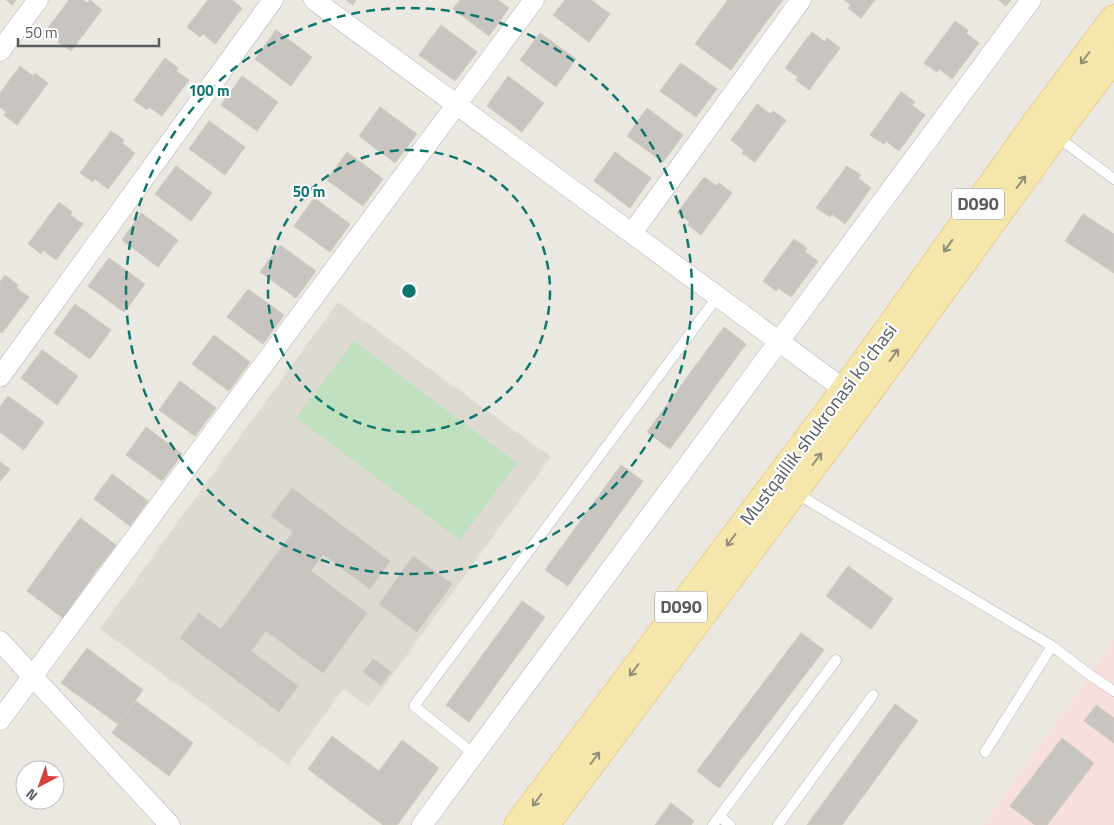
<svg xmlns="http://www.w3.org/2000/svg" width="1114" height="825" viewBox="0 0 1114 825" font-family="'Titillium Web',sans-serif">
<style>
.education{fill:#dddad2}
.medical{fill:#f7dfdd}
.green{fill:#c1e0c0}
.building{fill:#c8c5c0;stroke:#cec9c0}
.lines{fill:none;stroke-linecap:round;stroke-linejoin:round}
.service-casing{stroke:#b1b4b7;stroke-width:11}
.minor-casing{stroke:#b1b4b7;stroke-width:21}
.primary-casing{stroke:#e0b864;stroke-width:29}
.service{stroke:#fff;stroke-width:10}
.minor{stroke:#fff;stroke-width:20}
.primary{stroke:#f5e6ab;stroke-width:28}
.oneway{stroke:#908d7a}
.ring{fill:none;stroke:#0f766e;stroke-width:2.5;stroke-dasharray:9 6}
.labels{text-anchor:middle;stroke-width:4.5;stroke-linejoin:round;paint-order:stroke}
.shield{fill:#fff;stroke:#8b8e90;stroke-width:1}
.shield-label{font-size:18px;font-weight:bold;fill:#595d60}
.street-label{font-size:19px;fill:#595d60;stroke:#fff}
.centre{fill:#0f766e;stroke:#fff;stroke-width:2.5}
.ring-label{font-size:15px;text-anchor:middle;font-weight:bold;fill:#0f766e;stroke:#fff;stroke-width:4.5;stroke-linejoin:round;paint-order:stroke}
</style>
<rect width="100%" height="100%" fill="#ebe8e1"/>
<!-- education -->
<path class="education" d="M338,302L551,457L369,707L343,689L288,765L100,629Z"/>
<!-- medical -->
<path class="medical" d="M1114,639V825H983L1090,675Z"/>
<!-- green -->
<path class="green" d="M354,341L517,463L460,540L296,418Z"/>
<!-- building -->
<path class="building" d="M6,0H16L12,5Z
M69,0H83L87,3L90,0L102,10L71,51L58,42L60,39L47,29Z
M208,0H232L242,8L215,44L203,34L200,37L187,27Z
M346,0H356L353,5Z
M460,0H498L509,8L489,36L453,9Z
M565,0H591L610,14L589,42L553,15Z
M728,0H783L763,26Z
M728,0L763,26L731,70L695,44Z
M844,0H875L861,18L848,8L851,5Z
M998,0H1011L1006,6Z
M955,21L968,30L966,33L979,43L952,79L939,69L937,72L924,63Z
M441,25L477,52L455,81L419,55Z
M276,30L312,57L291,86L255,59Z
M812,32L825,42L827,38L840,48L809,90L796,80L798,77L785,68Z
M540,33L576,59L556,87L520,60Z
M165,58L178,68L176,71L189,80L162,116L149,107L147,110L134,100Z
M681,63L717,89L696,117L660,91Z
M20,66L33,76L35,73L48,83L17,125L4,115L6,112L0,107V93Z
M242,76L278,102L257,131L221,105Z
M508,76L544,103L522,132L487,106Z
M901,92L915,102L912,105L925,115L899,151L886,141L884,144L870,135Z
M757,104L770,114L773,111L786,120L755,162L742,153L744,150L731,140Z
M380,107L417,134L395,163L359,136Z
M647,108L683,135L663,162L627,136Z
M209,121L245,147L225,175L189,149Z
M111,131L124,140L122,143L135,153L108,189L95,179L93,182L80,173Z
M347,152L383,179L363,206L327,180Z
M615,152L651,178L630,208L594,181Z
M176,166L212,193L191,221L155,194Z
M847,166L861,175L858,178L871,188L845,224L832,214L830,217L816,208Z
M704,177L717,186L719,183L732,193L701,235L688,225L690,222L677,213Z
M314,198L350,224L330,252L294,226Z
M59,202L72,212L70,215L83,224L56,260L43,250L41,254L28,244Z
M141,213L178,240L158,267L122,240Z
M1083,214L1114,234V273L1065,241Z
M794,239L807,248L805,252L818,261L791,297L778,288L776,291L763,281Z
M280,245L316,271L296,298L260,272Z
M109,258L145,284L124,312L88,286Z
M5,275L18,285L16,288L29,297L2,333L0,332V282Z
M248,289L284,315L263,344L227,317Z
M75,304L111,330L90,359L54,333Z
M724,327L746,344L670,449L647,432Z
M214,335L250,362L229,391L192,364Z
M42,350L78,376L57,405L21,378Z
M180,381L216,408L195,436L159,410Z
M8,396L44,422L24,450L0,432V407Z
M146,427L182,454L162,481L126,455Z
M0,462L10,469L0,482Z
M621,465L643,481L568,586L545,570Z
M112,474L148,501L130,526L94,499Z
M292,488L390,561L370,589L323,554L311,571L367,613L323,673L266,631L251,651L298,686L279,712L180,638L199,613L221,629L293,532L271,516Z
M80,518L116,545L96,571L60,545Z
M60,545L96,571L63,618L27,591Z
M413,556L452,584L417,632L379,604Z
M848,566L893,599L871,629L826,596Z
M522,601L545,617L469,722L446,705Z
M801,633L824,650L719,788L697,771Z
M87,648L143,690L118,724L61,683Z
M373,659L391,672L381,685L363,672Z
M136,701L193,743L169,776L112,733Z
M895,704L918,721L842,825H807Z
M1096,705L1114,718V743L1084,721Z
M332,736L379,771L402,740L439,768L397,825H383L308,769Z
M1062,738L1094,763L1047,825H1035L1010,806Z
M671,803L694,821L691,825H655Z"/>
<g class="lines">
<!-- service casing -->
<g class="service-casing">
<path id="service" d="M1056,136L1114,179
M794,492L1052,646L1090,675L1114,691
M985,752L1052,646
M474,754L414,706L718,296
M720,817L730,825
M713,825L836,660
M778,825L873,695"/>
</g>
<!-- minor casing -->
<g class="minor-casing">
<path id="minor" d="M314,0L845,390
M0,51L38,0
M632,233L801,0
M0,377L273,0
M0,641L170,825
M0,720L534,0
M422,825L1031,0"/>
</g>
<!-- primary casing -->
<g class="primary-casing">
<path id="primary" d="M518,825L845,390L1037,122L1114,19
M545,825L866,395L1055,135L1114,57"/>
</g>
<!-- service -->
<use href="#service" class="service"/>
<!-- minor -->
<use href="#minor" class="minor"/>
<!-- primary -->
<use href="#primary" class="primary"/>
</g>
<!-- one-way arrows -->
<defs><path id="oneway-shaft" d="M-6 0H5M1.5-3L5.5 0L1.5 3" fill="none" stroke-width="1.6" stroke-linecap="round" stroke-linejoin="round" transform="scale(1.25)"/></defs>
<g class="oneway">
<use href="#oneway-shaft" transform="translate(1085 58) rotate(127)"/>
<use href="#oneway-shaft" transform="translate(1021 182) rotate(-54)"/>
<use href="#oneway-shaft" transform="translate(948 246) rotate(126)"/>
<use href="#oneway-shaft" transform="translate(894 355) rotate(-54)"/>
<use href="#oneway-shaft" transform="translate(817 459) rotate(-53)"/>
<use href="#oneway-shaft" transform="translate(731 540) rotate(127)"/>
<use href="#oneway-shaft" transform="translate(634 670) rotate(127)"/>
<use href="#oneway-shaft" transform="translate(595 758) rotate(-53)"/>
<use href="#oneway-shaft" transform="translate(537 800) rotate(127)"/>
</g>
<!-- distance rings -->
<g class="ring">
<circle cx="409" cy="291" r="141"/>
<circle cx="409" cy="291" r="283"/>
</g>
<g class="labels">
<!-- shield labels -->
<g class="shield">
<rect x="952" y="188.5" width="52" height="31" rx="4"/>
<rect x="655" y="591.5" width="52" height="31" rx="4"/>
</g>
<g class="shield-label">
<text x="978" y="210">D090</text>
<text x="681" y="613">D090</text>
</g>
<!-- street labels -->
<g class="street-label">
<text transform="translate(818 424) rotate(-53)" y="7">Mustqaillik shukronasi ko'chasi</text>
</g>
</g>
<circle cx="409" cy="291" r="8" class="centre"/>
<g class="ring-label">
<text x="209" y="96">100 m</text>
<text x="309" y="197">50 m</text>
</g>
<!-- north arrow -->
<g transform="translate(40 785) rotate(221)"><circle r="24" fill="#ffffff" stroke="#bdbebf"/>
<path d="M0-4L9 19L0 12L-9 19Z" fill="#d5423d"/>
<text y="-8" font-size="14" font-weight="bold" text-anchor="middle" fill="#595d60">N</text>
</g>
<!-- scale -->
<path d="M18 38v8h141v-8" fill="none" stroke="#595d60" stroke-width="2.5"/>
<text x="25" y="38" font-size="15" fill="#595d60" stroke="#ffffff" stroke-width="4" paint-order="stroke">50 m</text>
</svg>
